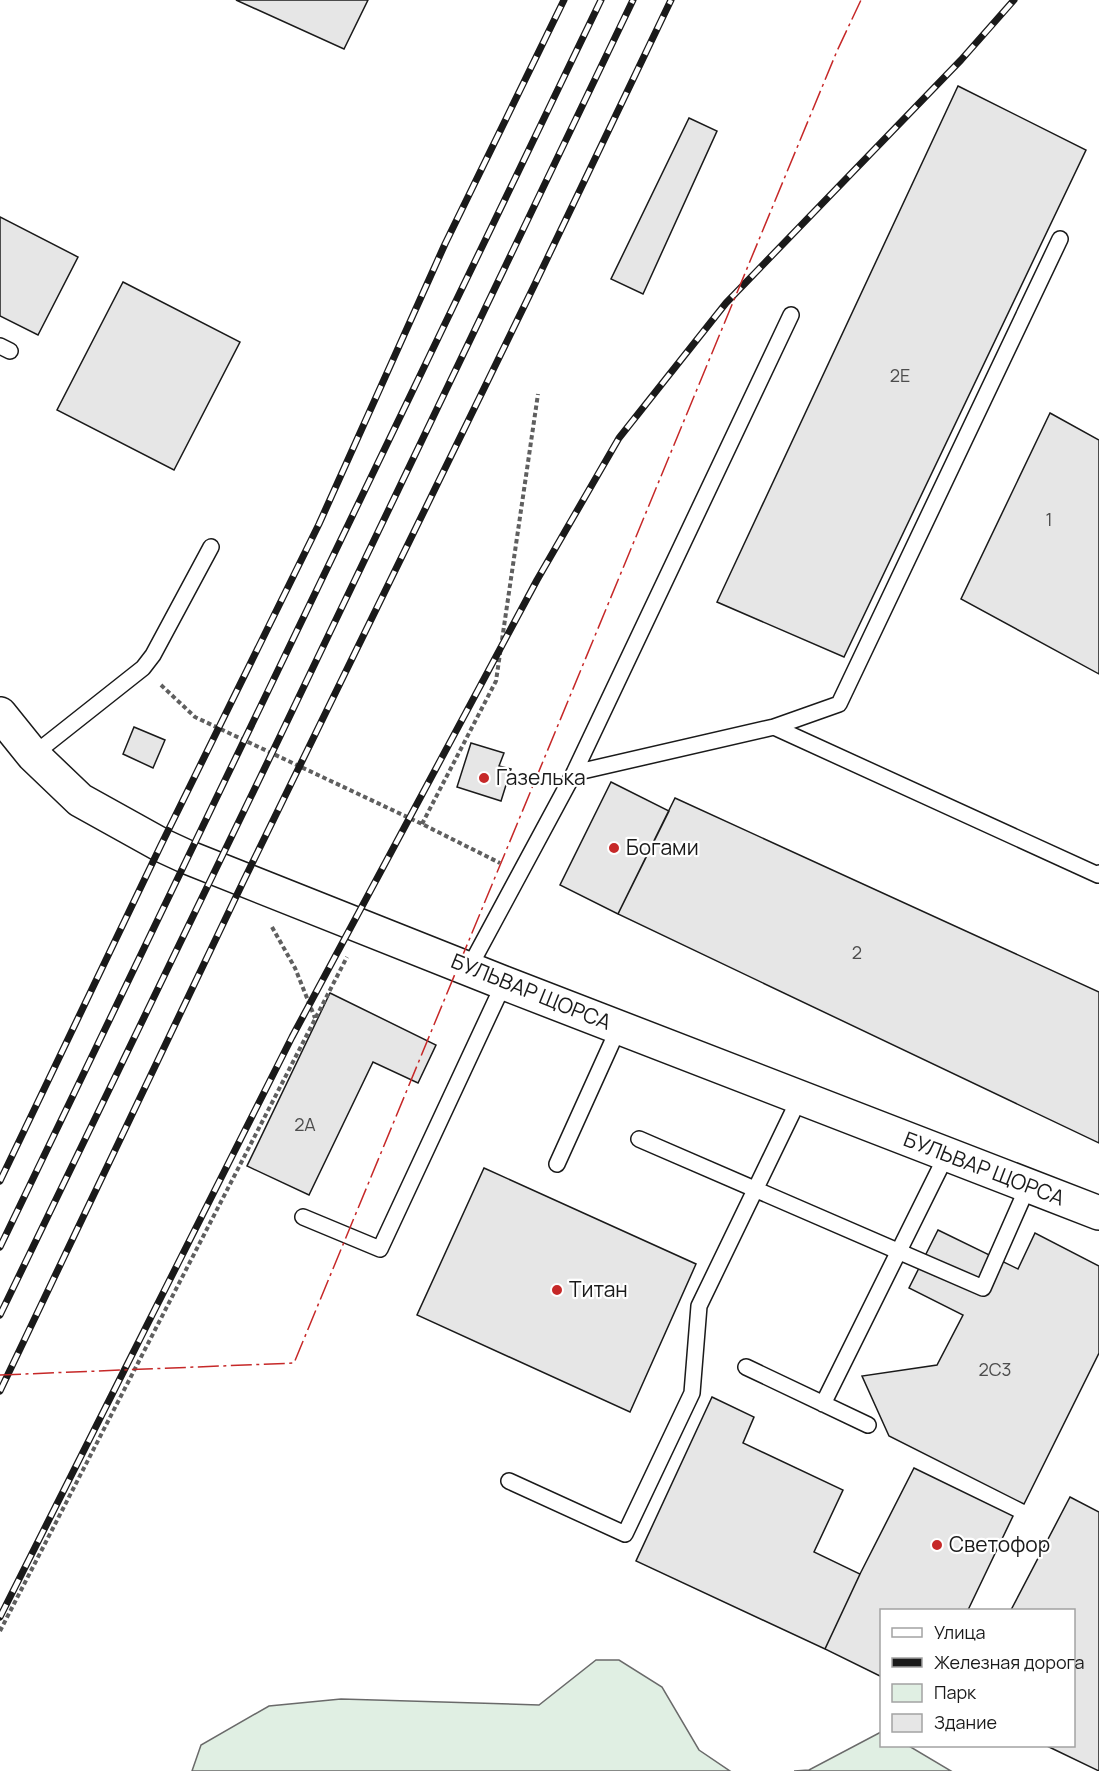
<svg xmlns="http://www.w3.org/2000/svg" width="1099" height="1771" viewBox="0 0 1099 1771" font-family="Manrope,sans-serif">
<style>
.green{fill:#e0efe3;stroke:#6a6a6a;stroke-width:1.5}
.building{fill:#e6e6e6;stroke:#1a1a1a;stroke-width:1.5}
.lines{fill:none;stroke-linecap:round;stroke-linejoin:round}
.lane-casing{stroke:#1a1a1a;stroke-width:18}
.secondary-casing{stroke:#1a1a1a;stroke-width:36}
.path{stroke:#5f5f5f;stroke-width:4;stroke-dasharray:4.5 3;stroke-linecap:butt}
.lane{stroke:#fff;stroke-width:15}
.secondary{stroke:#fff;stroke-width:33}
.rail-casing{stroke:#1a1a1a;stroke-width:7}
.rail{stroke:#fff;stroke-width:4.5;stroke-dasharray:14;stroke-linecap:butt}
.power{stroke:#c62828;stroke-width:1.5;stroke-dasharray:21 4.5 3 4.5;stroke-linecap:butt}
.poi-dot{fill:#c62828;stroke:#fff;stroke-width:2}
.labels{text-anchor:middle;stroke-width:4.5;stroke-linejoin:round;paint-order:stroke}
.number-label{font-size:18px;fill:#4d4d4d}
.poi-label{font-size:21px;fill:#1a1a1a;stroke:#fff;text-anchor:start}
.street-label{font-size:21px;fill:#1a1a1a;stroke:#fff}
</style>
<rect width="100%" height="100%" fill="#fff"/>
<!-- green -->
<path class="green" d="M596,1660H619L662,1687L699,1750L730,1771H192L201,1745L269,1706L341,1699L539,1705Z
M881,1732L882,1746H909L951,1771H794L809,1770Z"/>
<!-- building -->
<path class="building" d="M236,0H368L344,49Z
M958,86L1086,150L844,657L717,602Z
M689,118L717,131L643,294L611,279Z
M0,217L78,257L38,335L0,316Z
M123,282L240,342L174,470L57,410Z
M1050,413L1099,440V674L961,599Z
M134,727L165,740L153,768L123,754Z
M471,743L504,753L499,766L511,769L501,801L457,787Z
M611,782L669,811L618,914L560,885Z
M675,798L1099,992V1143L618,914Z
M330,993L436,1045L418,1083L373,1062L309,1195L247,1166Z
M484,1168L696,1264L630,1412L417,1315Z
M938,1230L1018,1269L1035,1233L1099,1266V1353L1024,1504L889,1436L862,1376L937,1365L963,1315L909,1288Z
M712,1397L754,1417L743,1443L843,1490L814,1552L860,1574L825,1649L636,1561Z
M914,1468L1013,1516L968,1610H882V1677L825,1649L860,1574Z
M1070,1497L1099,1512V1771L1047,1746H1074V1610H1011Z"/>
<g class="lines">
<!-- lane casing -->
<g class="lane-casing">
<path id="lane" d="M0,346L10,351
M774,727L1098,875L1099,873
M33,755L143,668L153,655L211,547
M574,773L774,727L839,704L1060,239
M469,968L574,773L791,315
M639,1139L983,1288L1028,1186
M557,1164L619,1027
M303,1217L380,1249L504,983
M746,1367L868,1425
M823,1404L947,1154
M509,1481L625,1534L692,1393L699,1306L800,1097"/>
</g>
<!-- secondary casing -->
<g class="secondary-casing">
<path id="secondary" d="M0,714L33,755L80,800L161,845L187,857L504,983L1099,1213"/>
</g>
<!-- path -->
<path class="path" d="M161,685L195,717L422,824L500,863
M422,824L496,681L538,394
M272,927L295,968L315,1018
M0,1631L347,957"/>
<!-- lane -->
<use href="#lane" class="lane"/>
<!-- secondary -->
<use href="#secondary" class="secondary"/>
<!-- rail casing -->
<g class="rail-casing">
<path id="rail" d="M0,1181L161,845L319,524L445,244L564,0
M0,1247L601,0
M0,1315L272,753L633,0
M0,1391L244,880L534,286L671,0
M0,1617L292,1037L537,580L619,438L726,303L961,60L1014,0"/>
</g>
<!-- rail -->
<use href="#rail" class="rail"/>
<!-- power -->
<path class="power" d="M0,1375L294,1363L837,51L861,0"/>
</g>
<!-- markers -->
<g class="poi-dot">
<circle cx="484" cy="778" r="6"/>
<circle cx="614" cy="848" r="6"/>
<circle cx="557" cy="1290" r="6"/>
<circle cx="937" cy="1545" r="6"/>
</g>
<g class="labels">
<!-- number labels -->
<g class="number-label">
<text x="900" y="382">2Е</text>
<text x="1049" y="526">1</text>
<text x="857" y="959">2</text>
<text x="305" y="1131">2А</text>
<text x="995" y="1376">2С3</text>
</g>
<!-- poi labels -->
<g class="poi-label">
<text x="496" y="785">Газелька</text>
<text x="626" y="855">Богами</text>
<text x="569" y="1297">Титан</text>
<text x="949" y="1552">Светофор</text>
</g>
<!-- street labels -->
<g class="street-label">
<text transform="translate(531 992) rotate(22)" y="7">БУЛЬВАР ЩОРСА</text>
<text transform="translate(984 1169) rotate(21)" y="7">БУЛЬВАР ЩОРСА</text>
</g>
</g>
<!-- legend -->
<rect x="880" y="1609" width="195" height="138" fill="#ffffff" stroke="#a3a3a3" stroke-width="1.5"/>
<rect x="892" y="1628" width="30" height="9" fill="#ffffff" stroke="#a3a3a3" stroke-width="1.5"/>
<text x="934" y="1639" font-size="18" fill="#1a1a1a">Улица</text>
<rect x="892" y="1658" width="30" height="9" fill="#1a1a1a" stroke="#a3a3a3" stroke-width="1.5"/>
<text x="934" y="1669" font-size="18" fill="#1a1a1a">Железная дорога</text>
<rect x="892" y="1684" width="30" height="18" fill="#e0efe3" stroke="#a3a3a3" stroke-width="1.5"/>
<text x="934" y="1699" font-size="18" fill="#1a1a1a">Парк</text>
<rect x="892" y="1714" width="30" height="18" fill="#e6e6e6" stroke="#a3a3a3" stroke-width="1.5"/>
<text x="934" y="1729" font-size="18" fill="#1a1a1a">Здание</text>
</svg>
